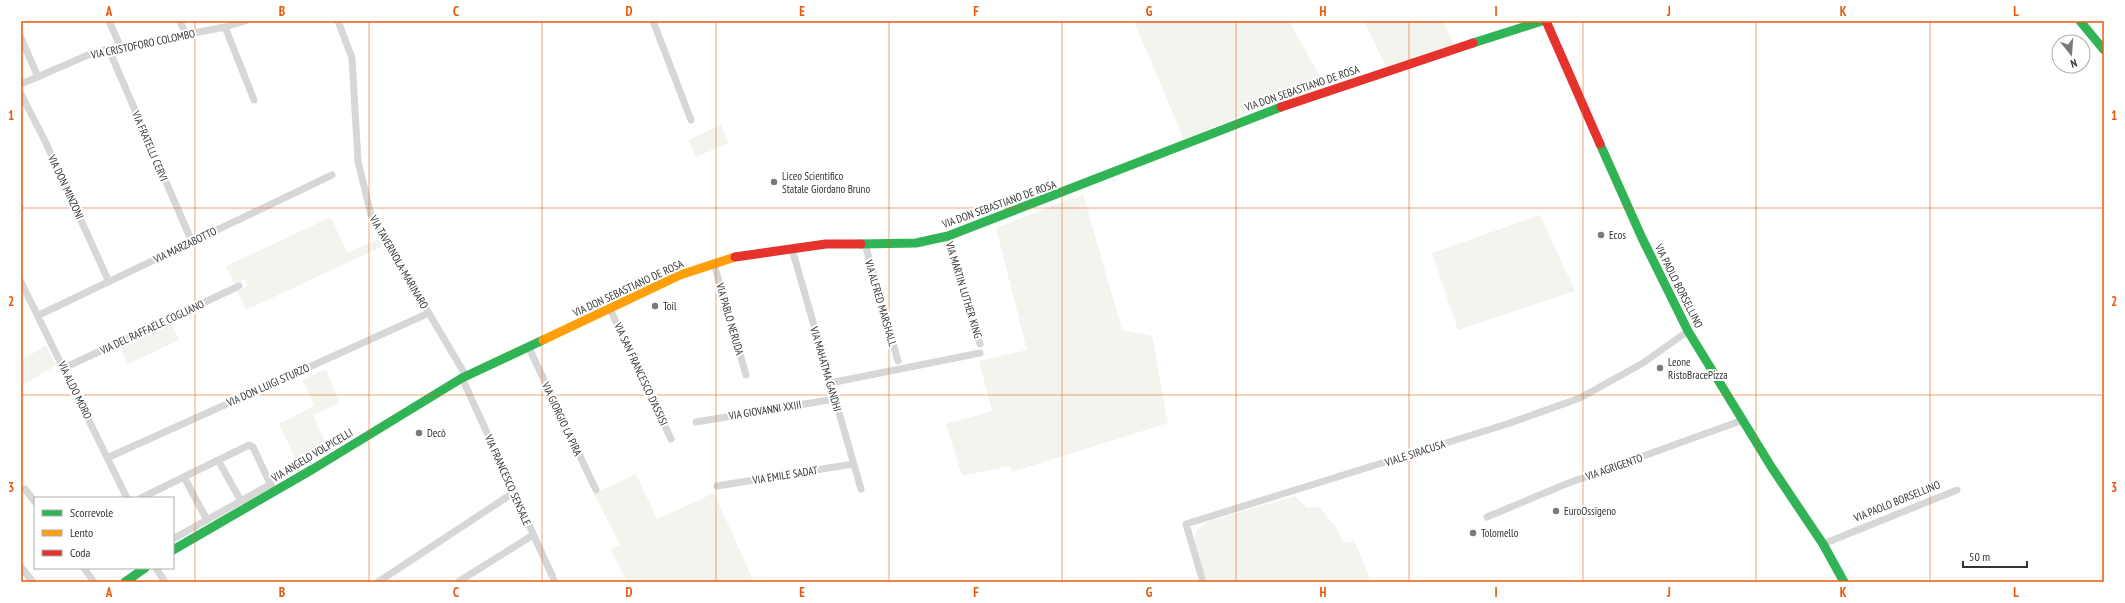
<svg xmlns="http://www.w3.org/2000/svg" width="2125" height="603" viewBox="0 0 2125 603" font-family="'PT Sans Narrow',sans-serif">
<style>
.green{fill:#f1f5ed}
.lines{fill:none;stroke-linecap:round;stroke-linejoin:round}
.street{stroke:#d7d7d7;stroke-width:7}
.fast{stroke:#30b455;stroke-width:9}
.slow{stroke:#ff9f0a;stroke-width:9}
.jam{stroke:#e5322d;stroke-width:9}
.grid{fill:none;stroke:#e8590c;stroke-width:1;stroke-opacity:0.55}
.poi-dot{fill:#7a7a7a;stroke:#fff;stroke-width:1.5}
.labels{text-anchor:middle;stroke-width:4;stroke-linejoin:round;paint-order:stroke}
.street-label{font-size:11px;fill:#333;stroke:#fff}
.poi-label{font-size:11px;fill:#333;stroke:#fff;text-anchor:start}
.neatline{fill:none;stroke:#e8590c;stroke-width:1.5}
.grid-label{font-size:13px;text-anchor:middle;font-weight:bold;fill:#e8590c}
</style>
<rect width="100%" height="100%" fill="#fff"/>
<!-- green -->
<path class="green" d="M1134,21H1289L1326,87L1252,111L1184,140Z
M1364,21H1443L1454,44L1386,67Z
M721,125L729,143L696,157L688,140Z
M1083,194L1122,330L1152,336L1168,423L1012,472L1009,466L962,476L946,424L992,411L979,361L1027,350L996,228Z
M1540,215L1575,291L1458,330L1432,253Z
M331,217L347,253L379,239L383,246L246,310L237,291L248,286L245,279L234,284L226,266Z
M171,322L179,340L128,364L119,345Z
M46,345L56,365L21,387V361Z
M326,369L340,403L313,415L329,451L300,468L279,424L314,406L303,380Z
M636,474L657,519L714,493L754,582H627L611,550L620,545L594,494Z
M1295,496L1307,508L1319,507L1336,527L1343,541L1347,543L1354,540L1371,582H1207L1194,539L1197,530L1207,522Z"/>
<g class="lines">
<!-- street -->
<path class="street" d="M109,21L121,48
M180,21L186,35
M338,21L352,58L358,161L371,215L466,376
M653,21L691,120
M225,27L254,100
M21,38L38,77
M109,50L192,242
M21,84L95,52L225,27L245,21
M21,94L46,143L109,282
M948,236L980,344
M865,244L898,361
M792,249L861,489
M714,264L746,375
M21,282L127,498
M610,309L671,439
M39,315L332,175
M529,348L596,490
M64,368L239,286
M462,378L555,582
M830,383L980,353
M696,422L835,399
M107,458L429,313
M218,460L241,501
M184,477L207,520
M717,486L853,464
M25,489L35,502
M141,498L249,445L253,447L274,492
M1487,517L1566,484L1743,420
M173,539L271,484
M1823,544L1957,490
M21,567L33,582
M84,568L94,582
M156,568L165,582
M378,582L513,493
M458,582L533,535
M1203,582L1186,524L1507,424L1580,398L1643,363L1688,331"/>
<!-- fast -->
<path class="fast" d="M2080,21L2104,50
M1473,43L1542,21
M1600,144L1642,238L1688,331L1772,468L1823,544L1844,582
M861,244L916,243L948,236L1281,107
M173,550L313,469L462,378L543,340
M125,582L145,568"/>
<!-- slow -->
<path class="slow" d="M543,340L680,275L735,257"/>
<!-- jam -->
<path class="jam" d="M1546,21L1600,144
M1281,107L1473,43
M735,257L826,244H861"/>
</g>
<!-- grid -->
<path class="grid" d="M195,21V582M369,21V582M542,21V582M716,21V582M889,21V582M1062,21V582M1236,21V582M1409,21V582M1583,21V582M1756,21V582M1930,21V582M21,208H2104M21,395H2104"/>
<!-- markers -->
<g class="poi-dot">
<circle cx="774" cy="182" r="4"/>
<circle cx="1601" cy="235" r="4"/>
<circle cx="655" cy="306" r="4"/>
<circle cx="1660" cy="368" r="4"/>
<circle cx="419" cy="433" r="4"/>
<circle cx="1556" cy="511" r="4"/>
<circle cx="1473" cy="533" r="4"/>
</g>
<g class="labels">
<!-- street labels -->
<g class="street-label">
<text transform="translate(143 44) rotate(-12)" y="4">VIA CRISTOFORO COLOMBO</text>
<text transform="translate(1302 88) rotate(-19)" y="4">VIA DON SEBASTIANO DE ROSA</text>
<text transform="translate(150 146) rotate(67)" y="4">VIA FRATELLI CERVI</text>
<text transform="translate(66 187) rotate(65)" y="4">VIA DON MINZONI</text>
<text transform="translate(999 204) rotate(-20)" y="4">VIA DON SEBASTIANO DE ROSA</text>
<text transform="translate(185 245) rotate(-26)" y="4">VIA MARZABOTTO</text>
<text transform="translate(399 262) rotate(60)" y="4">VIA TAVERNOLA-MARINARO</text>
<text transform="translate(1679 286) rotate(63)" y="4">VIA PAOLO BORSELLINO</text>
<text transform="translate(628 288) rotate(-25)" y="4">VIA DON SEBASTIANO DE ROSA</text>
<text transform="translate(964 290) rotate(73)" y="4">VIA MARTIN LUTHER KING</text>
<text transform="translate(881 303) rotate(74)" y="4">VIA ALFRED MARSHALL</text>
<text transform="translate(730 319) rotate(74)" y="4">VIA PABLO NERUDA</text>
<text transform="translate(152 327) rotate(-25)" y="4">VIA DEL RAFFAELE COGLIANO</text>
<text transform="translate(826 369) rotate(74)" y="4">VIA MAHATMA GANDHI</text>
<text transform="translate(641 374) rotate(65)" y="4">VIA SAN FRANCESCO D'ASSISI</text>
<text transform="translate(268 385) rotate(-24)" y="4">VIA DON LUIGI STURZO</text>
<text transform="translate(75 390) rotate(64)" y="4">VIA ALDO MORO</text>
<text transform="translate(765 410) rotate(-9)" y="4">VIA GIOVANNI XXIII</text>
<text transform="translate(562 419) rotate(65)" y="4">VIA GIORGIO LA PIRA</text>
<text transform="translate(1415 453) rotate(-18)" y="4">VIALE SIRACUSA</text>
<text transform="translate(312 455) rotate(-31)" y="4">VIA ANGELO VOLPICELLI</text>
<text transform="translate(1614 467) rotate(-19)" y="4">VIA AGRIGENTO</text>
<text transform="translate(785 475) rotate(-9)" y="4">VIA EMILE SADAT</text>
<text transform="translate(508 480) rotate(66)" y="4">VIA FRANCESCO SENSALE</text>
<text transform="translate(1897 501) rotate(-22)" y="4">VIA PAOLO BORSELLINO</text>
</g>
<!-- poi labels -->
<g class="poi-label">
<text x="782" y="180">Liceo Scientifico<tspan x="782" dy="13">Statale Giordano Bruno</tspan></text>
<text x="1609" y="239">Ecos</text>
<text x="663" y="310">Toil</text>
<text x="1668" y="366">Leone<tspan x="1668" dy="13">RistoBracePizza</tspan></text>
<text x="427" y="437">Decò</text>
<text x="1564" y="515">EuroOssigeno</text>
<text x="1481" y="537">Tolomello</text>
</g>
</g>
<!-- border -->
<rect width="2125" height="603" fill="none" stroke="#ffffff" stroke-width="44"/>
<!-- legend -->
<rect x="34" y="497" width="140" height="72" fill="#ffffff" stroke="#adadad"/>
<rect x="42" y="510" width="20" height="6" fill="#30b455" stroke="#adadad"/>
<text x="70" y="517" font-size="12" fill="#333333">Scorrevole</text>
<rect x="42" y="530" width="20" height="6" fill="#ff9f0a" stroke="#adadad"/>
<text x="70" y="537" font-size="12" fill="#333333">Lento</text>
<rect x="42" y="550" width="20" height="6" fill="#e5322d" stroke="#adadad"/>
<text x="70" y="557" font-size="12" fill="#333333">Coda</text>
<!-- north arrow -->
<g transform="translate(2071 54) rotate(163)"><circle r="19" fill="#ffffff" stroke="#adadad"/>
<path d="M0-3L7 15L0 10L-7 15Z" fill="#7a7a7a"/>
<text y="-6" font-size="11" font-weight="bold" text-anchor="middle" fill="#333333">N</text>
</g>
<!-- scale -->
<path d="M1963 561v6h64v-6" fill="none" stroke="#333333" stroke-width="2"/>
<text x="1969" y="561" font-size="12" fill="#333333" stroke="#ffffff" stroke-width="3" paint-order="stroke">50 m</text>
<rect x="22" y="22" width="2081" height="559" class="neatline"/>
<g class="grid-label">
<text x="109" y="16">A</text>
<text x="282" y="16">B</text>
<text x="456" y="16">C</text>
<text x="629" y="16">D</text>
<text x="802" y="16">E</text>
<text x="976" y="16">F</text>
<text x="1149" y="16">G</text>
<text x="1323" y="16">H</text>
<text x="1496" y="16">I</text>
<text x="1669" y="16">J</text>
<text x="1843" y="16">K</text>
<text x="2016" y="16">L</text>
<text x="11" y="120">1</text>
<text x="2114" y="120">1</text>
<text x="11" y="306">2</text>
<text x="2114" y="306">2</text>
<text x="11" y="492">3</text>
<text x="2114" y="492">3</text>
<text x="109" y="597">A</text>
<text x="282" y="597">B</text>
<text x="456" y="597">C</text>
<text x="629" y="597">D</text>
<text x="802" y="597">E</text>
<text x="976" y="597">F</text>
<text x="1149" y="597">G</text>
<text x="1323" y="597">H</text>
<text x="1496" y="597">I</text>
<text x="1669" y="597">J</text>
<text x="1843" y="597">K</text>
<text x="2016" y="597">L</text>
</g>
</svg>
